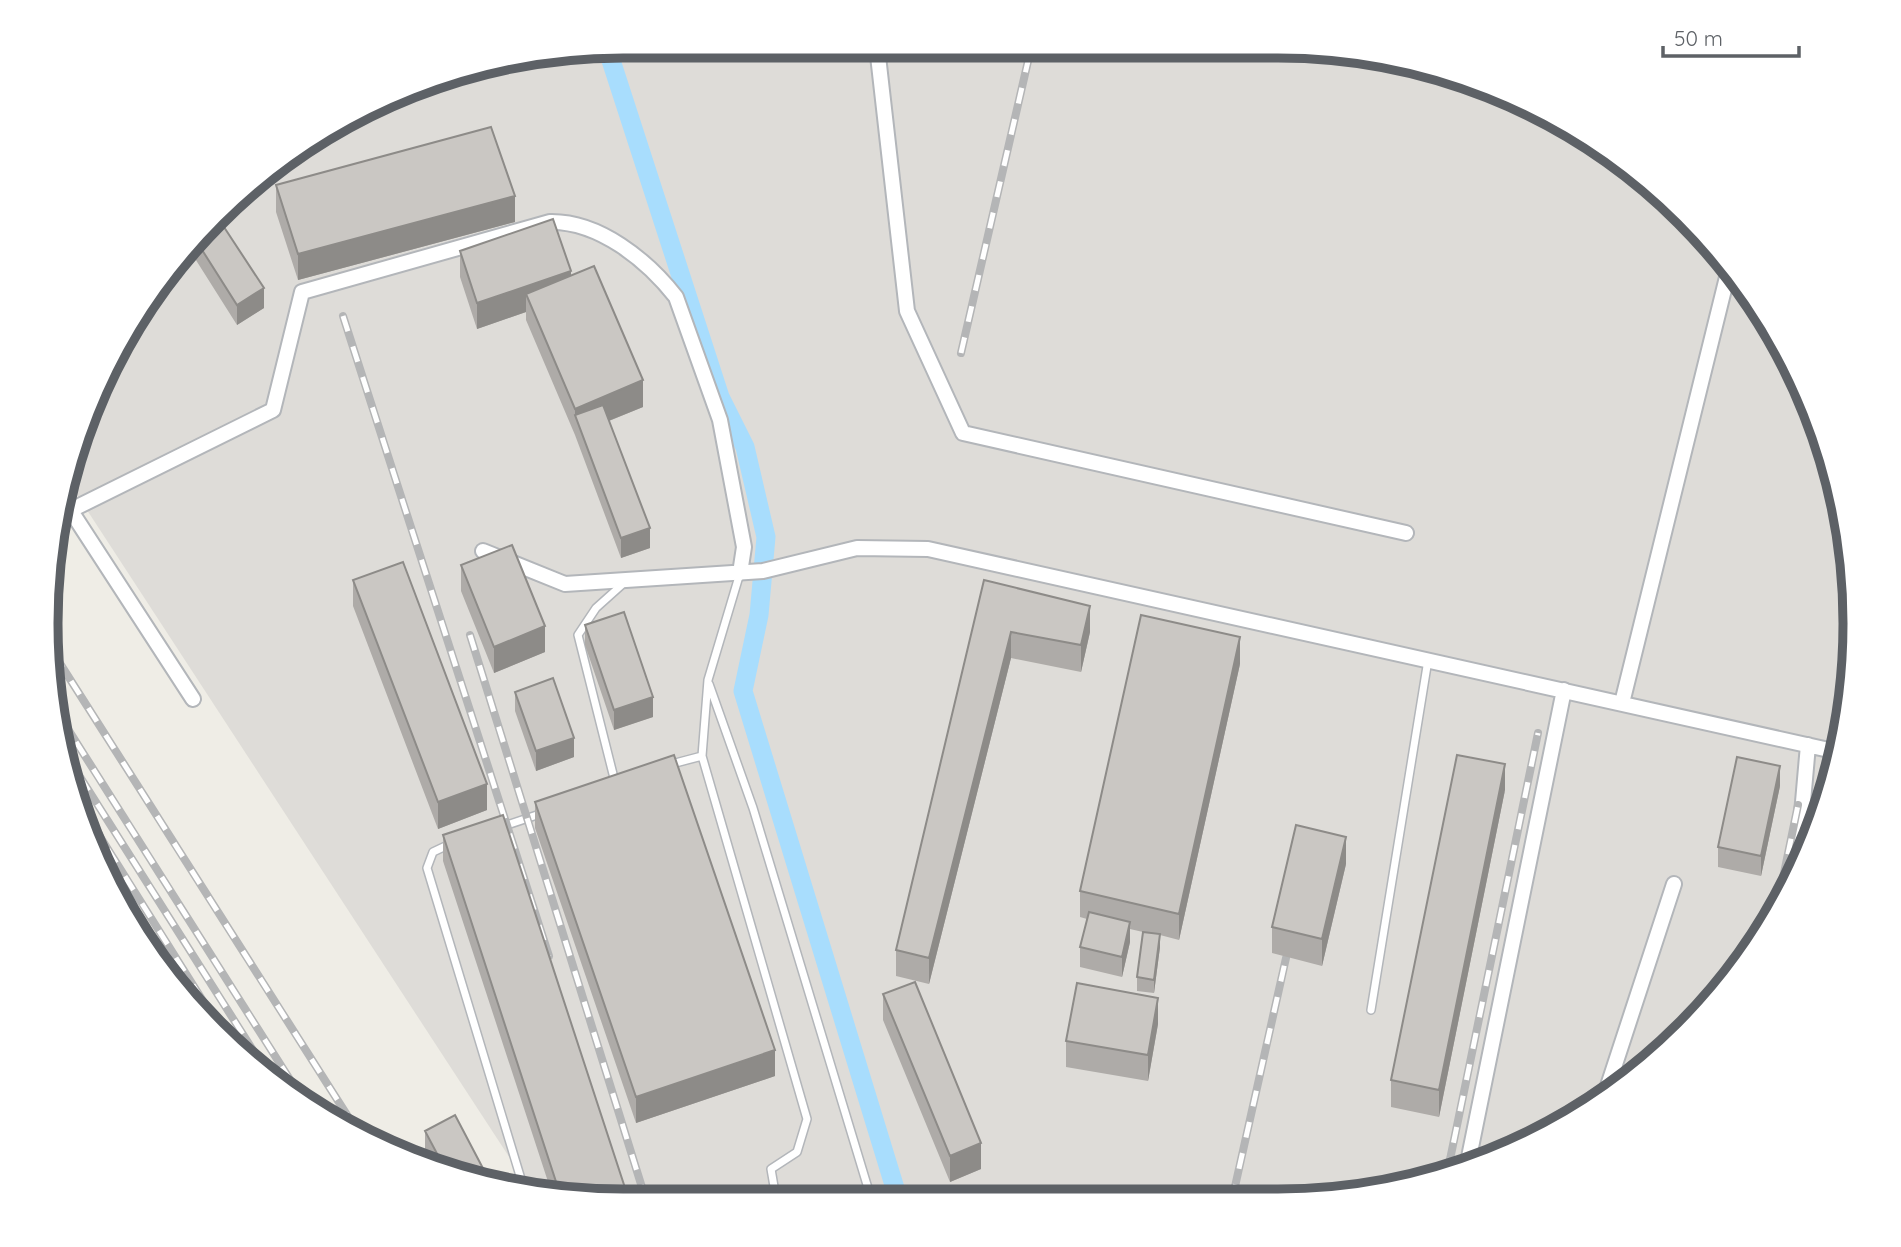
<svg xmlns="http://www.w3.org/2000/svg" width="1901" height="1247" viewBox="0 0 1901 1247" font-family="Quicksand,sans-serif">
<style>
.industrial{fill:#dedcd8}
.lines{fill:none;stroke-linecap:round;stroke-linejoin:round}
.canal{stroke:#a8ddfd;stroke-width:19}
.lane-casing{stroke:#b3b6ba;stroke-width:10}
.street-casing{stroke:#b3b6ba;stroke-width:18}
.lane{stroke:#fff;stroke-width:7}
.street{stroke:#fff;stroke-width:14}
.rail-casing{stroke:#b4b5b6;stroke-width:8}
.rail{stroke:#fff;stroke-width:5;stroke-dasharray:16;stroke-linecap:butt}
.wall{fill:#aeaba8}
.shaded-wall{fill:#8d8b88}
.building{fill:#cac7c3;stroke:#8d8b88;stroke-width:2}
.rim{fill:none;stroke:#5d6166;stroke-width:9}
</style>
<rect width="100%" height="100%" fill="#efede6"/>
<!-- industrial -->
<path class="industrial" d="M624,46L1353,51L1533,105L1659,189L1736,272L1796,368L1836,474L1854,586L1850,699L1825,810L1778,913L1712,1005L1629,1082L1533,1142L1427,1182L1315,1200L548,1196L532,1192L70,484L89,403L165,271L302,143L438,76Z"/>
<g class="lines">
<!-- canal -->
<path class="canal" d="M607,48L720,397L745,447L766,537L759,615L743,691L898,1198"/>
<!-- lane casing -->
<g class="lane-casing">
<path id="lane" d="M740,573L708,680L702,756L807,1119L797,1152L771,1169L776,1198
M709,684L753,808L871,1198
M668,765L702,756
M615,782L578,635L596,608L625,582
M498,828L543,813
M450,844L433,852L427,868L524,1189
M1371,1010L1428,660"/>
</g>
<!-- street casing -->
<g class="street-casing">
<path id="street" d="M877,47L907,311L963,433L1406,533
M71,511L193,699
M63,514L273,410L302,292L550,222C599,221 647,260 676,297L720,420L744,547L740,573
M483,551L565,584L763,571L857,548L928,549L1838,752
M1622,703L1730,265
M1797,870L1808,745
M1604,1098L1674,884
M1467,1167L1564,690"/>
</g>
<!-- lane -->
<use href="#lane" class="lane"/>
<!-- street -->
<use href="#street" class="street"/>
<!-- rail casing -->
<g class="rail-casing">
<path id="rail" d="M343,316L549,956
M961,353L1031,48
M470,635L645,1197
M54,654L361,1137
M59,715L301,1097
M63,750L270,1077
M74,795L230,1044
M101,859L173,974
M1775,917L1798,805
M1447,1174L1538,733
M1232,1200L1286,958"/>
</g>
<!-- rail -->
<use href="#rail" class="rail"/>
</g>
<!-- wall -->
<path class="wall" d="M276,185L515,222L298,280L276,212Z
M220,221L264,308L237,325L194,257V245Z
M460,251L571,275L643,407L609,421L650,548L621,558L575,435L526,320V312L477,329L460,277Z
M461,565L545,652L494,673L461,591Z
M353,580L487,810L438,829L353,606Z
M984,580L1090,632L1081,672L1011,658L929,984L896,976V950Z
M585,625L653,717L614,730L585,645Z
M1240,664L1179,940L1160,935V947L1154,993L1137,991V977L1143,932L1130,929V942L1122,977L1080,967V947L1087,919L1080,917V891Z
M515,692L574,757L536,771L515,711Z
M1780,786L1761,876L1718,867V847Z
M1505,790L1439,1117L1391,1107V1080Z
M535,802L775,1076L636,1123L535,828Z
M443,835L628,1197H553L443,861Z
M1346,864L1322,966L1272,953V927Z
M883,994L981,1169L950,1182L883,1020Z
M1158,1024L1148,1081L1066,1067V1041Z
M425,1131L488,1178L430,1161L425,1151Z"/>
<!-- shaded-wall -->
<path class="shaded-wall" d="M515,196V222L298,280V254Z
M571,271V297L526,294V312L477,329V303Z
M264,288V308L237,325V305Z
M643,380V407L581,432L575,415V435V409Z
M650,528V548L621,558V538Z
M1090,606V632L1081,672V645Z
M545,626V652L494,673V647Z
M1011,632V658L929,984V958Z
M1240,637V664L1179,940V914Z
M653,697V717L614,730V710Z
M574,738V757L536,771V751Z
M1505,764V790L1439,1117V1090Z
M1780,766V786L1761,876V856Z
M487,784V810L438,829V802Z
M1346,837V864L1322,966V939Z
M1130,922V942L1122,977V957Z
M1160,934V947L1154,993V980Z
M1158,998V1024L1148,1081V1055Z
M775,1050V1076L636,1123V1097Z
M981,1143V1169L950,1182V1156Z"/>
<!-- building -->
<path class="building" d="M491,127L515,196L298,254L276,185Z
M553,219L571,271L477,303L460,251Z
M220,221L264,288L237,305L197,242Z
M594,266L643,380L575,409L526,294Z
M603,405L650,528L621,538L575,415Z
M512,545L545,626L494,647L461,565Z
M403,562L487,784L438,802L353,580Z
M984,580L1090,606L1081,645L1011,632L929,958L896,950Z
M624,612L653,697L614,710L585,625Z
M1141,615L1240,637L1179,914L1080,891Z
M553,678L574,738L536,751L515,692Z
M674,755L775,1050L636,1097L535,802Z
M1457,755L1505,764L1439,1090L1391,1080Z
M1737,757L1780,766L1761,856L1718,847Z
M1824,768L1834,770L1825,810L1809,844Z
M503,815L628,1197H561L443,835Z
M1296,825L1346,837L1322,939L1272,927Z
M1089,912L1130,922L1122,957L1080,947Z
M1143,932L1160,934L1154,980L1137,977Z
M915,982L981,1143L950,1156L883,994Z
M1077,983L1158,998L1148,1055L1066,1041Z
M1613,1084L1623,1086L1611,1094Z
M455,1115L488,1178L443,1165L425,1131Z"/>
<!-- crop -->
<path d="M0 0H1901V1247H0ZM623 58H1278A565 565 0 0 1 1843 623V624A565 565 0 0 1 1278 1189H623A565 565 0 0 1 58 624V623A565 565 0 0 1 623 58Z" fill="#fff" fill-rule="evenodd"/>
<path class="rim" d="M623 58H1278A565 565 0 0 1 1843 623V624A565 565 0 0 1 1278 1189H623A565 565 0 0 1 58 624V623A565 565 0 0 1 623 58Z"/>
<!-- scale -->
<path d="M1663 46v10h136v-10" fill="none" stroke="#5d6166" stroke-width="3.5"/>
<text x="1674" y="46" font-size="21" fill="#5d6166" stroke="#ffffff" stroke-width="5" paint-order="stroke">50 m</text>
</svg>
